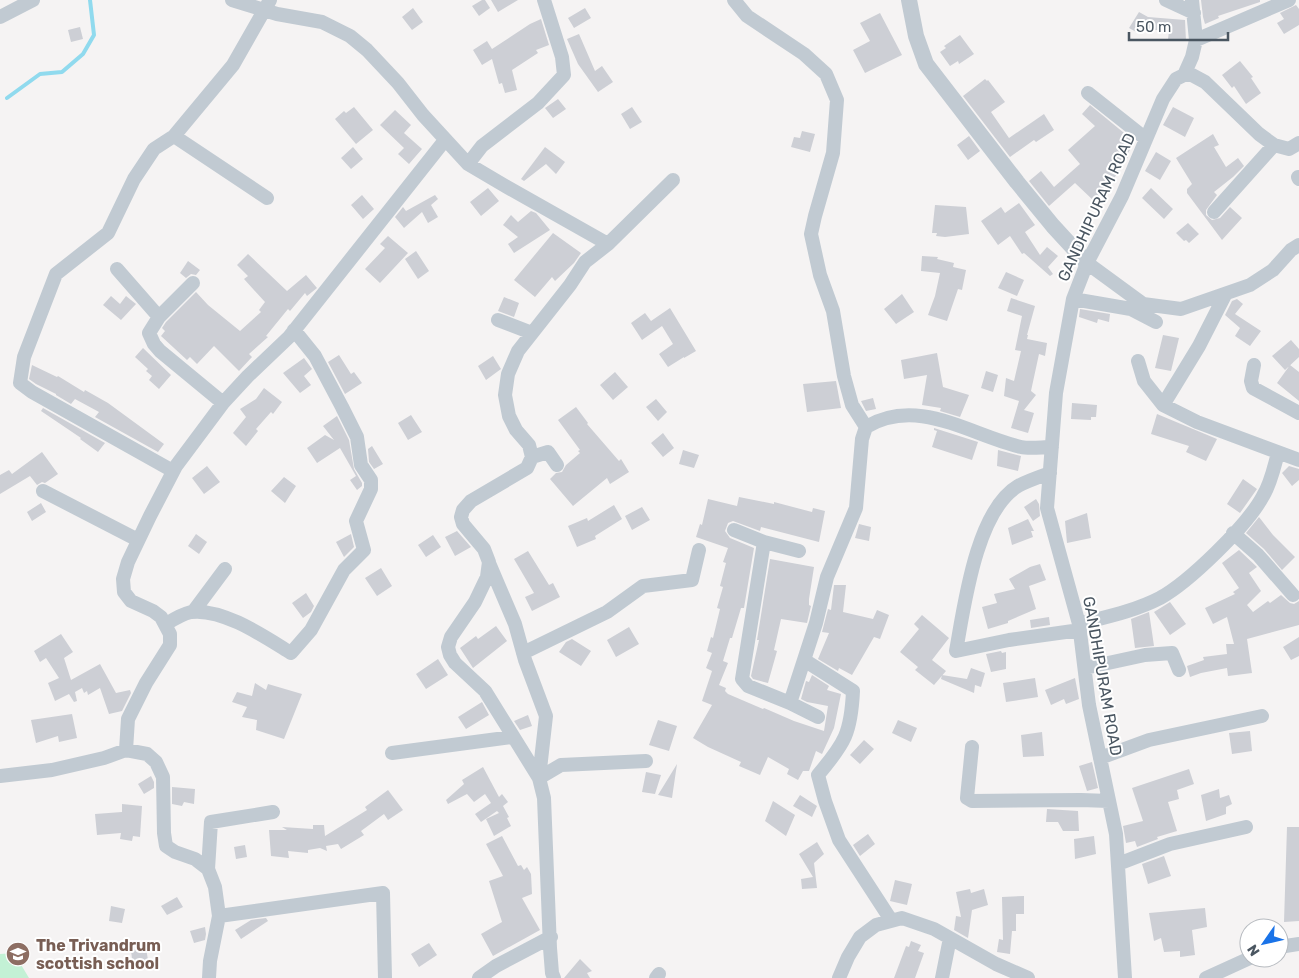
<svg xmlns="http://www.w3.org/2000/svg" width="1299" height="978" viewBox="0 0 1299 978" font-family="Rubik,sans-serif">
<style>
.green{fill:#c3f1d5}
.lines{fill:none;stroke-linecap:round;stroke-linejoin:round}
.stream{stroke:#90daee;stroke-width:4}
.building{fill:#cdcfd5}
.minor{stroke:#c1cad2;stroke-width:14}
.tertiary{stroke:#c1cad2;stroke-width:16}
.labels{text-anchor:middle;stroke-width:4;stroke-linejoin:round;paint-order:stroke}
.street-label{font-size:16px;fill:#4a5661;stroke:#fff}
.education-label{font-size:16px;font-weight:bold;fill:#785e54;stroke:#fff;text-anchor:start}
</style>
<rect width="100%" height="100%" fill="#f5f3f3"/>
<!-- green -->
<path class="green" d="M14,953L29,978H0V954Z"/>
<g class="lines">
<!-- stream -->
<path class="stream" d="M7,98L40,74L62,72L83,54L94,35L90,0"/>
</g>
<!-- building -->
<path class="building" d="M482,0H485L490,8L479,16L472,6Z
M491,0H518L498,12Z
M1201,0H1260V2L1218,16L1219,18L1205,24L1203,17Z
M1296,5L1299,9V25L1284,34L1277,23L1284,19L1280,13Z
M413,8L423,22L412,30L402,17Z
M585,8L591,18L574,28L568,18Z
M1139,12L1148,17L1185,20L1186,41L1168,39L1169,31L1143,29L1140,34L1129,28Z
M880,13L902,55L865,73L853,50L870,41L860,23Z
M541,19L549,45L536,50L538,53L512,70L517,90L505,93L502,83L499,84L492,59L482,65L473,50L487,41L492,49L530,24Z
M80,27L83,39L71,42L68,30Z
M579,34L595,71L602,66L613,82L598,92L578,64L567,39Z
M960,35L974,54L959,64L958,61L950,66L940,52L946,48L944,46Z
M1240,61L1253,77L1251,78L1261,93L1246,104L1234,86L1232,88L1222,75Z
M985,79L987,81L988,80L1005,102L991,112L1009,138L1044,114L1054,130L1036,142L1034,140L1010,157L963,96Z
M558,99L566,109L553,118L545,108Z
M1090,105L1135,142L1126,156L1128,157L1111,183L1094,201L1075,183L1049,206L1029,181L1041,171L1054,187L1080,164L1068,150L1095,126L1082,114Z
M354,107L373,130L356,144L335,119L344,111L346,113Z
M632,107L642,122L630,129L621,114Z
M1173,107L1194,118L1185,137L1163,125Z
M395,110L411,125L404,133L422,149L409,164L398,154L404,148L380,125Z
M802,131L815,134L810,152L791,147L794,137L800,138Z
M1213,134L1219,145L1214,147L1226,167L1238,158L1244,166L1233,177L1214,192L1217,195L1206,210V215L1212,220L1220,218L1230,207L1242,218L1222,240L1187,193V189L1192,184L1176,158Z
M969,136L980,151L968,160L957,145Z
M353,147L363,159L351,169L341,158Z
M545,147L565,162L556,174L546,164L524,181L521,179Z
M1156,152L1171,161L1160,180L1145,171Z
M488,188L499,201L481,216L470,202Z
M1151,188L1173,209L1164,219L1142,198Z
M362,195L374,209L363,219L351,205Z
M435,195L438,199L431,205L438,217L428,223L422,212L404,228L395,217L403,207L406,211Z
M1019,203L1035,225L1025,232L1040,255L1047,247L1058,256L1048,267L1053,274L1050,276L1024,253L1022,254L1010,236L998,245L981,221L1001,207L1005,213Z
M935,205L966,207L969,234L945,237L936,236L937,233H932Z
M531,211L536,213L550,230L514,253L508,244L518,237L503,225L511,215L518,222Z
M1188,223L1199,234L1189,243L1186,240L1184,241L1176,233Z
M553,233L581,253L574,263L555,281L552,277L535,297L514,280Z
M388,236L408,253L380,283L365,269L385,248L380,244Z
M416,251L429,271L418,279L405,259Z
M248,254L287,291L306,275L317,288L307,296L305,293L290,311L288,309L266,336L268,337L249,354L252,357L239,371L214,346L197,364L190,357L187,360L161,336L165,331L162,328L166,322L196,292L208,305L240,331L261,312L259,310L265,302L244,279L248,276L237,265Z
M922,256L938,257L937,259L954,263L953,267L966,270L962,290L958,289L947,321L928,315L935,296L940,273L921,271Z
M188,261L200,270L196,275L191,274L186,278L180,273Z
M1006,272L1024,280L1017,296L998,288Z
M902,294L914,312L896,324L884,309Z
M111,296L120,304L126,296L136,304L121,320L103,305Z
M504,297L519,303L514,317L498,311Z
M1011,298L1035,306L1027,335H1028L1027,339L1047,343L1045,356L1039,354L1031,391L1036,395L1024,410L1034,413L1028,433L1011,428L1019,401L1004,396L1006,378L1014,381L1021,351L1015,350L1022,316L1007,311Z
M1237,299L1243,304L1235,314L1261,331L1250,346L1235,336L1240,328L1225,315L1232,301Z
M670,308L696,351L684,358V357L668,367L659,354L673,344L662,326L642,340L631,323L645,313L651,321Z
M1080,309L1110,314L1109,322L1098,319L1097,323L1079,317Z
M1163,335L1179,338L1171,371L1155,368Z
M1291,340L1299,349V357L1285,370L1272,356Z
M143,348L171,375L159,389L149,380L152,376L146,371L148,369L135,357Z
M937,353L943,387L969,395L960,417L940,411L941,408L922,405L927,375L904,379L901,360Z
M339,355L351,374L354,372L362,383L345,394L328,362Z
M493,356L501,369L486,380L478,366Z
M304,358L312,369L304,376L311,385L300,393L283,373Z
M32,365L57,377L58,376L84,392L85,390L108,403L164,444L158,452L95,417L99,412L75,399L71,404L56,395V394L36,384L29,379Z
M1290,365L1299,372V401L1277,383Z
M986,371L998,375L993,392L981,388Z
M615,372L628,387L613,400L600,385Z
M836,381L841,408L807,412L803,384Z
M264,388L282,402L273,414L271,412L256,429L258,431L246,446L233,433L246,417L240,409L256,399Z
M873,398L876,409L866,411L861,401Z
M656,399L667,412L658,421L646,407Z
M1072,403L1097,405L1096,417H1091V420L1071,419Z
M576,407L588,423L587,424L619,461L621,459L629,472L610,484L607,478L573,506L550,479L556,473L562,472L566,465L580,453L578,451L580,450L558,420Z
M43,408L105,443L98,452L80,439L81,438L41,411Z
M1157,414L1217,439L1206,461L1186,452L1189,446L1151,434Z
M411,415L422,432L408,440L398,423Z
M337,416L349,440L354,469L362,483V486L357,490L350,480L356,476L340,448L317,463L307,448L325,435L334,440L323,426Z
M934,428L978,442L972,460L932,447L937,431L934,430Z
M663,433L674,448L663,457L651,443Z
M372,446L383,464L374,469L369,462L368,449Z
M683,450L699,455L694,468L679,464Z
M998,450L1021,456L1018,471L997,466Z
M42,452L58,474L45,483L42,482L37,485L30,476L0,494V475L9,470L12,474Z
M207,466L220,482L204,494L192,478Z
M1289,466L1299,469V480L1292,486L1282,473Z
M284,477L296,486L285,503L271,491Z
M1243,479L1257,489L1240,513L1227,504Z
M739,497L774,504V502L812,512L813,508L825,511L819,542L761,527L760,531L733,521L728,523L725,531L730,538L754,548L744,608H741L732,638H730L723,661L728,663L719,685L726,688L725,691L728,694L763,709L764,708L794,721L824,731L828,706L807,702L801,699L806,681L809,682L812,675L829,686L827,690L841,694L834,728L822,754L816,751L809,771H803L798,780L787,774L789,769L768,757L760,775L739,766L741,762L708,747L693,738L712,705L702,701L712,671L706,668L712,653L707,651L711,637L713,638L720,609L717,608L723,587L720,586L726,563L723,562L728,548L696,537L700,524L702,525L708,499L737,506Z
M1036,499L1039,504L1040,516L1033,521L1024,507Z
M41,503L46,512L32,521L27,512Z
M614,505L622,519L595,536L596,539L577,547L568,526L587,518L588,521Z
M642,507L650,520L632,530L625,516Z
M1087,513L1091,538L1067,543L1065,521Z
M1259,517L1273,535L1295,557L1282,570L1264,549L1246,533Z
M1028,519L1034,531H1031L1033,537L1012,545L1008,528Z
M859,524L871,527L869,541L855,538Z
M457,531L471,547L455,556L445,537Z
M196,534L207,542L199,554L188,546Z
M351,534L354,547L344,557L336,542Z
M433,535L441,547L426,557L418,545Z
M1239,550L1257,567L1249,573L1261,591L1247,605L1253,612L1268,601L1270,603L1281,595L1290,603L1294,604L1299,601V625L1247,639L1252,673L1228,676L1227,668L1201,673L1190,677L1187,666L1204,660L1203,657L1227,654L1226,644H1234L1227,617L1213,624L1205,608L1235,594L1233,592L1239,588L1222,563Z
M528,551L549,585L553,583L560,597L532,611L525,597L534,593L514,559Z
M770,559L814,567L809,599V605L811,606L807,623L781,619L774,650L777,651L768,683L753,679L751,676L759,640H757Z
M1040,564L1046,580L1029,586L1036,609L1008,621V623L988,629L982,607L997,603L994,594L1015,589L1009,579L1030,567Z
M381,568L392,586L377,596L365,578Z
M834,585H846L843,612L873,619L877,610L889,615L880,639L874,637L852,675L839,668L838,671L818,659L829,633L822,632L828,609L831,610Z
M306,593L314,606L311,612L303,618L292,603Z
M1170,602L1186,624L1170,635L1154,612Z
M1149,612L1154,646L1135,648L1131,619Z
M922,615L949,638L932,660L946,671L934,685L915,670L918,667L900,652L919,629L914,624Z
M1049,617L1050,625L1031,628L1030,620Z
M496,626L507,641L473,668L460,648L476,636L478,639Z
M629,627L639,644L616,657L607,640Z
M61,634L73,652L64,658L71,680L100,664L116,693L130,690L131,693L122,711L109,714L100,688L88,695L87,691L84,693L82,688L75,692L77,701L74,702L69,694L55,701L48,683L59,678L46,658L40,662L34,651Z
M1299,637V656L1291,660L1283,647Z
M572,639L591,651L581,666L559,652L566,642Z
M1001,651L1002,653L1006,652V669L991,672L986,654Z
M438,659L448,675L426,689L416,674Z
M971,668L985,673L981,687L975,685L974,693L941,679L942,675L967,679Z
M1035,678L1038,697L1006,702L1003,683Z
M1075,678L1079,699L1066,704L1064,699L1051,705L1045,690Z
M255,683L266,690L268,684L302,694L284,739L256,730L257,720L242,717L247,707L232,702L237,692L252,696Z
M482,702L489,715L466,729L458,717Z
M72,714L77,738L59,742L58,736L36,743L31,720Z
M528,715L532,726L520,730L514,721Z
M658,720L677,726L669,751L649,745Z
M898,720L917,728L911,742L892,733Z
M1250,731L1252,751L1232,754L1229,733Z
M1042,732L1044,756L1023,757L1021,735Z
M864,740L874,749L860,764L850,755Z
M1092,762L1098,788L1087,791L1079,766Z
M677,764L672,798L658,795Z
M483,767L499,797L502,794L508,802L503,806L509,817L507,818L511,826L494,836L486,819L499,813L497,811L481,822L475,814L491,803L485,794L474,802L467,794L448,804L446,800L464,784L462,780Z
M1189,769L1194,784L1177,790L1179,799L1168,802L1177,831L1157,837L1158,839L1137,847L1135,841L1126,843L1123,826L1143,821L1132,788Z
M646,772L661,775L655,794L642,792Z
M151,776L154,782V788L144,794L138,784Z
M172,787L195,789L194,804L184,802L182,806L172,804Z
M1219,789L1220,798L1229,795L1232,804L1226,807V814L1206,821L1201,795Z
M388,790L403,810L388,820L384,814L361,831L364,835L341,849L338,844L326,846L327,851L320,848L308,850V853L288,851L289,858L271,856L269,830H287L282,827L313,829V825H324L325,836L367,810L365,807Z
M800,795L817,806L812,817L793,806Z
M773,801L795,815L786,836L765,821Z
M122,804L142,806L140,837L133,836L132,841L120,839L121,833L97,835L95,814L122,812Z
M1047,809L1078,811L1079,831H1063L1058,822H1046Z
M1287,827H1299V921L1284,922Z
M868,834L875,844L860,856L853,845Z
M502,836L518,866L521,865L524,870L527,867L531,874L532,894L522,898L540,930L493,956L481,934L502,922L489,881L503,876L486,844Z
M1094,836L1096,854L1075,859L1074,839Z
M817,842L824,854L814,863L817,888L802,889L801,879L813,877L799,854Z
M245,845L247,857L236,859L234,847Z
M1164,856L1171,876L1148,884L1142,864Z
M895,880L912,884L907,905L890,901Z
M970,889L971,893L984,889L988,905L972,910L968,938L954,930L956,916L961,917L956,892Z
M1024,896V914H1016V931H1012L1010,954L997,952L999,939L1003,940L1002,897Z
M177,897L183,907L167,915L161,906Z
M111,906L125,909L122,923L109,921Z
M1205,908L1207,927L1192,930L1195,955L1180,957V951L1164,952L1161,938L1154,941L1149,913Z
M266,918L268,921L241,939L235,930L251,920Z
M205,927L206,934L205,940L194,943L190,931Z
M911,941L921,945L918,951L924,953L915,978H894L906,946L909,947Z
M429,943L437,955L419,967L411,954Z
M146,948L149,966L133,968L131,950Z
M580,959L592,971L587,973L590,978H564Z"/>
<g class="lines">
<!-- minor -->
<path class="minor" d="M232,0L277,14L322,22L350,36L367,50L398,83L423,115L468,164L507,187L608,244L585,262L570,285L518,351L508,374L505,395L509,416L516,430L529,445L532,457L527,468L471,501L463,510L461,517L463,524L484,549L489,562L487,577L475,602L451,637L448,647L450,655L455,663L485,691L539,778L544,798L550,948L552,973L554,978
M734,0L747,16L804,54L826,74L837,100L833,153L815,216L811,234L820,275L833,311L844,376L852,405L866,427
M1166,0L1194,13
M0,17L33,0
M1196,40L1289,0
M1184,75L1192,57L1196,40L1192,0
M1088,93L1146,139
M174,136L267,198
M468,164L482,146L538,103L564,75L562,57L544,0
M1298,177L1299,179
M1214,212L1274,145
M608,244L673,180
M1087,263L1143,304L1181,309L1250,285L1273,270L1291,250L1299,245
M117,269L159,317
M193,283L159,317L149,333L154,344L160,351L223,403
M1073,299L1131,309L1156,322
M498,320L532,333
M1138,361L1144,381L1163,405L1197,422L1299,460
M1254,365L1251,381L1253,388L1299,413
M1163,405L1199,346L1225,295
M532,457L548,452L557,465
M173,471L32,392L20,383L24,357L56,274L108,233L134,179L154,149L174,136L233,65L270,0
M1050,473C1039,477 1027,481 1018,486C976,511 964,607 956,651L1009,640L1080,630
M43,491L138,540
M734,530L764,542L799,551
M1233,533L1258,555L1293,595
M764,542L742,679L748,686L790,703L804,660
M489,563L515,624L525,660L546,716L539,778
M193,612L225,569
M166,624C174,619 182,614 191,612C223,608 265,637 291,653L311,630L344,570L364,550L356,521L371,489V480L361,465L357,437L342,407L315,356L294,330
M1079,624C1106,617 1135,611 1160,598C1189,582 1247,526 1263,496C1271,483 1274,467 1278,453
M523,653L607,612L643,586L692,580L699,550
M1085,668L1145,655L1172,653L1179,670
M790,703L818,717
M972,747L967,798L972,801L1081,800L1109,801
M126,750L128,719L146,683L170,645V634L161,617L153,611L131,601L124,592L123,579L128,562L150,516L176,466L223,403L248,376L289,337L445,140
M392,753L512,737
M1100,758L1149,740L1262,716
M0,776L52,770L104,758L126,750L147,754L156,762L163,777L164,833L166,846L175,852L195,859L208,869L215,887L219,916L210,961L209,978
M539,778L561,765L646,761
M1118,864L1170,844L1246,827
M208,869L211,822L273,812
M219,916L383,893L385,978
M891,920L839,840L825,801L818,775C845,743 851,733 853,691L804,660L816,623L827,577L856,508L862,439L866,427C918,396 970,435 1021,447C1030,449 1042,447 1052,447
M1279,947L1299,944
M479,978L496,966L551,937
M656,978L659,974
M839,978L848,957L860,937L876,925L902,918L934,929L996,964L1028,978
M942,978L950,938
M1125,978L1116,834L1089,705L1079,624L1047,508L1056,393L1073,299L1087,263L1122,196L1163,99L1176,79L1184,75H1192L1205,82L1259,134L1274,145L1289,149L1299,143
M1206,978L1250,958"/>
<!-- tertiary -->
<path class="tertiary" d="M909,0L916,36L926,64L1017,182L1053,226L1087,263"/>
</g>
<!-- icons -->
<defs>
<g id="school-disc" transform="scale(1.25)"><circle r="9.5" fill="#8d6e63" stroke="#fff"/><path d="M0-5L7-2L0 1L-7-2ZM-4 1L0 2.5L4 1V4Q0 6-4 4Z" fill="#fff"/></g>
</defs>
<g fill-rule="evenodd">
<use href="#school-disc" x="18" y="954"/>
</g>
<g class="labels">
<!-- street labels -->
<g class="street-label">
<text transform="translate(1096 207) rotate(-65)" y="6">GANDHIPURAM ROAD</text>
<text transform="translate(1103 676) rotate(80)" y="6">GANDHIPURAM ROAD</text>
</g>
<!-- education labels -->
<g class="education-label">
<text x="36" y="951">The Trivandrum<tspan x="36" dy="18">scottish school</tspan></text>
</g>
</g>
<!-- north arrow -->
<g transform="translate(1264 943) rotate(236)"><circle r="24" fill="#ffffff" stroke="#b7bbc0"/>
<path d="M0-4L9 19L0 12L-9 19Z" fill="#1a73e8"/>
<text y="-8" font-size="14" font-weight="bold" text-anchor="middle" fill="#4a5661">N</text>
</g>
<!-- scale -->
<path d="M1129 32v8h99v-8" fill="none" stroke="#4a5661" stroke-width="2.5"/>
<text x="1136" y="32" font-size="15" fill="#4a5661" stroke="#ffffff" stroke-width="4" paint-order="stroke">50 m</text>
</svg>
